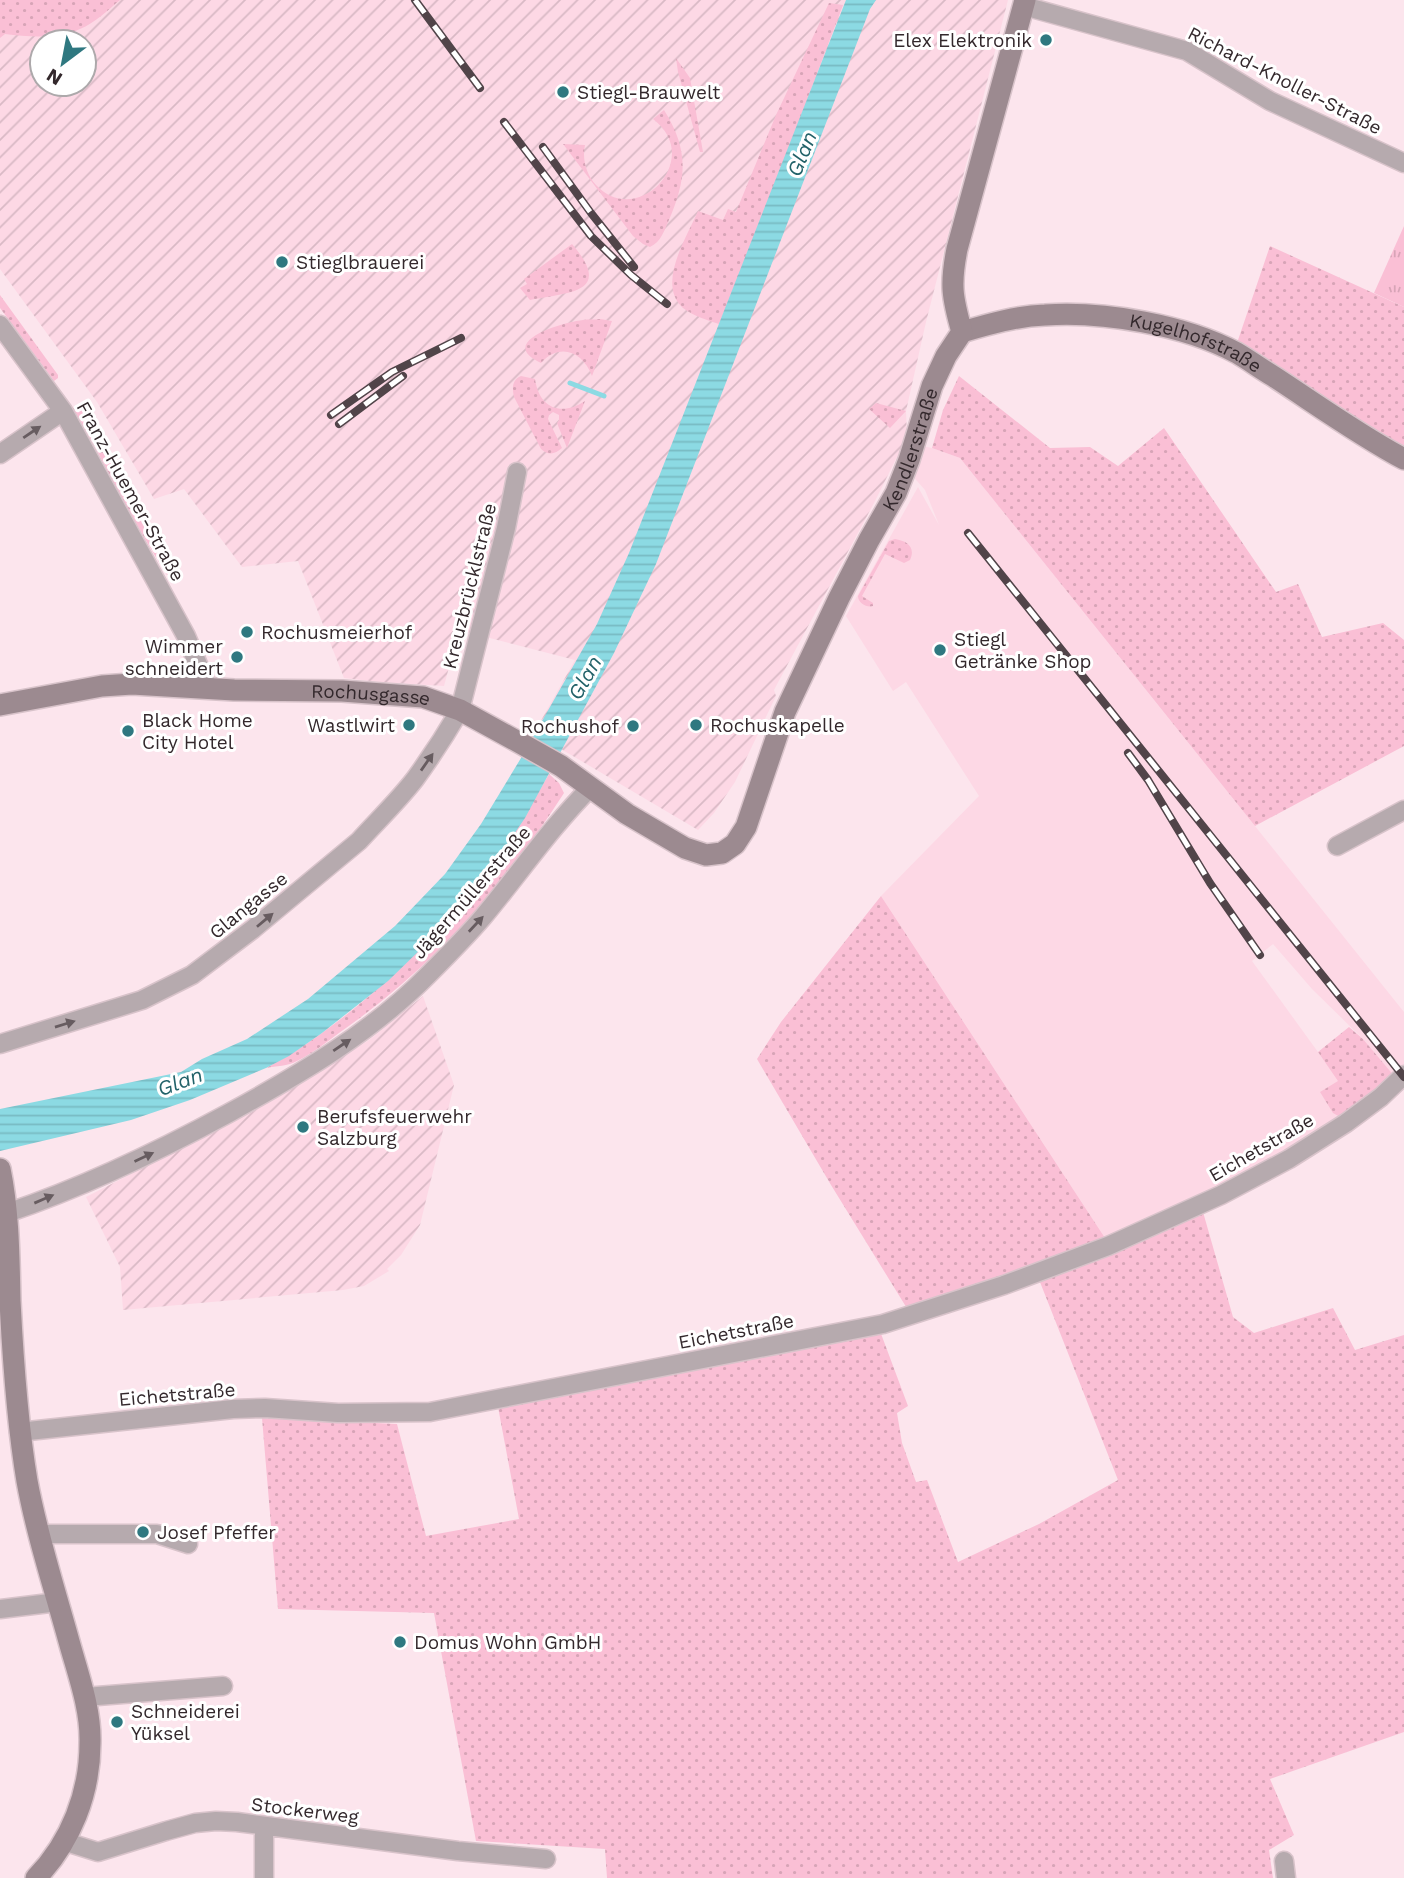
<svg xmlns="http://www.w3.org/2000/svg" width="1404" height="1878" viewBox="0 0 1404 1878" font-family="'Work Sans',sans-serif">
<style>
.built{fill:#fdd8e5}
.industrial{fill:url(#industrial-furrows);fill-rule:evenodd}
.grass{fill:url(#grass-dots)}
.park{fill:url(#park-tufts)}
.water{fill:url(#water-rules)}
.lines{fill:none;stroke-linecap:round;stroke-linejoin:round}
.stream{stroke:#8cdae3;stroke-width:5}
.street-casing{stroke:#d8c3ca;stroke-width:21}
.secondary-casing{stroke:#d8c3ca;stroke-width:24}
.street{stroke:#b6aaae;stroke-width:18}
.secondary{stroke:#9c8a90;stroke-width:21}
.rail-casing{stroke:#514449;stroke-width:8}
.rail{stroke:#fff;stroke-width:5;stroke-dasharray:16;stroke-linecap:butt}
.oneway{fill:#675c60}
.poi-dot{fill:#2f7880;stroke:#fff;stroke-width:2.5}
.labels{text-anchor:middle;stroke-width:6;stroke-linejoin:round;paint-order:stroke}
.poi-label{font-size:19px;fill:#33282c;stroke:#fff;text-anchor:start}
.street-label{font-size:19px;fill:#33282c;stroke:#fff}
.water-label{font-size:21px;font-style:italic;fill:#226269;stroke:#fff}
</style>
<defs>
<pattern id="industrial-furrows" width="10" height="10" patternUnits="userSpaceOnUse" patternTransform="scale(1.75)"><rect width="10" height="10" fill="#fdd8e5"/><path d="M-1 1l2-2M0 10L10 0M9 11l2-2" fill="none" stroke="#d9b9c5"/></pattern>
<pattern id="grass-dots" width="8" height="8" patternUnits="userSpaceOnUse" patternTransform="scale(1.75)"><rect width="8" height="8" fill="#fabfd5"/><path d="M2 2h.1M6 6h.1" fill="none" stroke="#d7a4b7" stroke-width="1.8" stroke-linecap="round"/></pattern>
<pattern id="park-tufts" width="24" height="20" patternUnits="userSpaceOnUse" patternTransform="scale(1.75)"><rect width="24" height="20" fill="#fabfd5"/><path d="M3 7l-1-3M5 7V3M7 7l1-3M15 17l-1-3M17 17v-4M19 17l1-3" fill="none" stroke="#d7a4b7"/></pattern>
<pattern id="water-rules" width="6" height="5" patternUnits="userSpaceOnUse" patternTransform="scale(1.75)"><rect width="6" height="5" fill="#8cdae3"/><path d="M0 2.5h6" fill="none" stroke="#79bbc3"/></pattern>
</defs>
<rect width="100%" height="100%" fill="#fce5ed"/>
<!-- built -->
<path class="built" d="M878,437L932,448L960,458L1404,1012V1090L1363,1039L1312,989L1273,944L1252,961L1339,1081L1340,1117L1254,1171L1107,1241L881,896L979,796L906,682L893,691L846,616L918,487L939,525L925,490Z"/>
<!-- industrial -->
<path class="industrial" d="M0,0H1008L926,322L906,411L907,437L874,503L774,690L776,696L735,782L714,813L698,830L534,733L575,660L459,630L444,686L379,682L344,678L298,561L242,567L184,489L154,499L97,402L0,269ZM42,42H84V84H42Z
M423,996L454,1085L420,1225L401,1255L387,1269L389,1271L364,1286L343,1290L123,1310L120,1267L86,1197L254,1111L369,1040Z"/>
<!-- grass -->
<path class="grass" d="M0,0H120C108,10 95,23 80,29C57,39 30,37 5,34L0,38Z
M829,3L843,5L765,211L719,324C707,320 693,316 683,308C656,284 687,237 698,211L723,220L728,209L736,212L776,115Z
M676,58L690,78L703,152H700L678,72Z
M664,110C689,150 687,178 669,220C664,231 661,242 650,247L643,244L633,236L563,144L585,145C582,159 586,174 596,185C638,230 705,158 653,119Z
M572,244C615,294 567,292 530,300L520,288L527,284L524,279Z
M1270,246L1404,307V449L1237,343Z
M0,295L58,375V378L54,381L0,308Z
M600,319L612,321L592,376C583,352 560,342 541,363C495,342 563,322 583,320C588,319 594,320 600,319Z
M521,376L535,379C539,408 561,417 585,401L567,448L557,423L559,420V415L553,412L549,415L548,419L562,448C555,454 549,456 541,449L514,397C512,388 512,380 521,376Z
M959,376L1050,448L1090,447L1118,466L1164,428L1276,592L1298,584L1322,637L1383,623L1404,640V746L1255,826L960,458L932,448L943,410Z
M876,403L906,411L890,428L869,409Z
M76,407L81,408L90,423L150,536L171,569L170,574L167,575C132,521 105,463 73,408Z
M895,539C907,541 916,547 910,560L904,563L885,554L862,596L873,603V606C867,608 858,603 858,596L889,541Z
M549,774L559,783L564,793C506,884 434,966 346,1028C330,1039 314,1053 297,1061C288,1066 276,1066 266,1068C295,1053 320,1035 346,1015C430,949 497,867 549,774Z
M881,896L1107,1241L908,1310L831,1185L757,1059L781,1022Z
M1349,1027L1363,1039L1395,1077L1340,1117L1333,1113L1320,1092L1338,1081L1318,1052Z
M1203,1212L1233,1317L1254,1333L1333,1308L1355,1350L1404,1335V1732L1270,1779L1294,1835L1269,1850L1273,1878H607L605,1849L476,1841L434,1613L278,1609L262,1418L397,1424L426,1536L519,1519L498,1407L880,1331L908,1406L897,1413L902,1443L916,1482L927,1480L958,1562L1039,1524L1118,1480L1038,1277Z"/>
<!-- park -->
<path class="park" d="M1404,226V307L1374,293Z"/>
<!-- water -->
<path class="water" d="M846,0H876L870,9L656,564L614,653L525,818L503,850L471,892L423,947L388,981L322,1033L289,1056L266,1068L190,1100L131,1120L0,1151V1109L181,1072L202,1059L247,1039L308,999L395,926L445,874L481,824L521,758L597,624L629,553Z"/>
<g class="lines">
<!-- stream -->
<path class="stream" d="M570,383L604,396"/>
<!-- street casing -->
<g class="street-casing">
<path id="street" d="M1024,6L1187,51L1270,101L1404,163
M0,325L63,411L186,636L208,688
M0,454L63,411
M1337,846L1404,810
M0,1044L142,1000L192,975L253,929L359,841C377,821 398,801 415,779C431,757 446,734 460,710L506,528L517,472
M7,1213C84,1187 157,1152 229,1113C300,1074 371,1033 428,975C447,956 466,937 483,917C519,874 551,827 591,787
M19,1432L233,1409L265,1408L338,1413L430,1412L883,1324L1004,1285L1108,1246L1221,1195L1289,1159L1346,1123L1381,1097L1404,1075
M38,1534H157L188,1544
M0,1609L58,1602
M85,1697L223,1686
M63,1841L98,1852L166,1831L195,1823L216,1821L237,1822L458,1851L546,1859
M1284,1861L1286,1878
M264,1878V1826"/>
</g>
<!-- secondary casing -->
<g class="secondary-casing">
<g id="secondary">
<path id="s1" d="M962,332C989,324 1017,316 1045,315C1104,311 1185,325 1237,353C1249,360 1261,369 1273,376C1316,404 1359,435 1404,459"/>
<path id="s2" d="M0,705L102,686L132,684L234,690L342,691L423,697L460,710L522,744L561,766L627,814L685,848L706,855L722,853L735,844L746,827L785,712L839,598L869,540L896,493L909,460L932,386L946,356L962,332C952,297 950,284 957,249L1025,0"/>
<path d="M0,1169C9,1213 9,1257 10,1301C13,1361 17,1421 27,1481C37,1536 55,1590 70,1645C79,1677 91,1710 90,1743C90,1793 71,1842 36,1878"/>
</g>
</g>
<!-- street -->
<use href="#street" class="street"/>
<!-- secondary -->
<use href="#secondary" class="secondary"/>
<!-- rail casing -->
<g class="rail-casing">
<path id="rail" d="M415,0L480,88
M504,122L591,236L631,275L667,304
M543,147L591,213L634,267
M331,415L392,372L461,338
M339,424L403,376
M968,533L1404,1077
M1128,753L1148,780L1210,883L1260,955"/>
</g>
<!-- rail -->
<use href="#rail" class="rail"/>
</g>
<!-- one-way arrows -->
<defs><path id="oneway-solid" d="M-6-.8H1V-3.2L6.5 0L1 3.2V.8H-6Z" transform="scale(1.75)"/></defs>
<g class="oneway">
<use href="#oneway-solid" transform="translate(32 432) rotate(-34)"/>
<use href="#oneway-solid" transform="translate(427 762) rotate(-55)"/>
<use href="#oneway-solid" transform="translate(265 920) rotate(-40)"/>
<use href="#oneway-solid" transform="translate(476 924) rotate(-47)"/>
<use href="#oneway-solid" transform="translate(65 1024) rotate(-17)"/>
<use href="#oneway-solid" transform="translate(342 1045) rotate(-34)"/>
<use href="#oneway-solid" transform="translate(144 1157) rotate(-25)"/>
<use href="#oneway-solid" transform="translate(44 1199) rotate(-23)"/>
</g>
<!-- markers -->
<g class="poi-dot">
<circle cx="1046" cy="40" r="7"/>
<circle cx="563" cy="92" r="7"/>
<circle cx="282" cy="262" r="7"/>
<circle cx="247" cy="632" r="7"/>
<circle cx="940" cy="650" r="7"/>
<circle cx="237" cy="657" r="7"/>
<circle cx="409" cy="725" r="7"/>
<circle cx="696" cy="725" r="7"/>
<circle cx="633" cy="726" r="7"/>
<circle cx="128" cy="731" r="7"/>
<circle cx="303" cy="1127" r="7"/>
<circle cx="143" cy="1532" r="7"/>
<circle cx="400" cy="1642" r="7"/>
<circle cx="117" cy="1722" r="7"/>
</g>
<g class="labels">
<!-- poi labels -->
<g class="poi-label">
<text x="1032" y="47" text-anchor="end">Elex Elektronik</text>
<text x="577" y="99">Stiegl-Brauwelt</text>
<text x="296" y="269">Stieglbrauerei</text>
<text x="261" y="639">Rochusmeierhof</text>
<text x="954" y="646">Stiegl<tspan x="954" dy="22">Getränke Shop</tspan></text>
<text x="223" y="653" text-anchor="end">Wimmer<tspan x="223" dy="22">schneidert</tspan></text>
<text x="142" y="727">Black Home<tspan x="142" dy="22">City Hotel</tspan></text>
<text x="395" y="732" text-anchor="end">Wastlwirt</text>
<text x="710" y="732">Rochuskapelle</text>
<text x="619" y="733" text-anchor="end">Rochushof</text>
<text x="317" y="1123">Berufsfeuerwehr<tspan x="317" dy="22">Salzburg</tspan></text>
<text x="157" y="1539">Josef Pfeffer</text>
<text x="414" y="1649">Domus Wohn GmbH</text>
<text x="131" y="1718">Schneiderei<tspan x="131" dy="22">Yüksel</tspan></text>
</g>
<!-- street labels -->
<g class="street-label">
<text transform="translate(1285 80) rotate(27)" y="7">Richard-Knoller-Straße</text>
<text dy="7" stroke="none"><textPath href="#s1" startOffset="240">Kugelhofstraße</textPath></text>
<text dy="7" stroke="none"><textPath href="#s2" startOffset="1216">Kendlerstraße</textPath></text>
<text transform="translate(131 491) rotate(61)" y="7">Franz-Huemer-Straße</text>
<text transform="translate(469 586) rotate(-76)" y="7">Kreuzbrücklstraße</text>
<text dy="7" stroke="none"><textPath href="#s2" startOffset="373">Rochusgasse</textPath></text>
<text transform="translate(471 892) rotate(-49)" y="7">Jägermüllerstraße</text>
<text transform="translate(248 905) rotate(-39)" y="7">Glangasse</text>
<text transform="translate(1261 1147) rotate(-30)" y="7">Eichetstraße</text>
<text transform="translate(736 1331) rotate(-11)" y="7">Eichetstraße</text>
<text transform="translate(177 1394) rotate(-5)" y="7">Eichetstraße</text>
<text transform="translate(305 1810) rotate(7)" y="7">Stockerweg</text>
</g>
<!-- water labels -->
<g class="water-label">
<text transform="translate(802 154) rotate(-68)" y="7">Glan</text>
<text transform="translate(585 678) rotate(-61)" y="7">Glan</text>
<text transform="translate(180 1082) rotate(-21)" y="7">Glan</text>
</g>
</g>
<!-- north arrow -->
<g transform="translate(63 63) rotate(212)"><circle r="33" fill="#ffffff" stroke="#ada9ab" stroke-width="2"/>
<path d="M0-5L12 26L0 18L-12 26Z" fill="#2f7880"/>
<text y="-10" font-size="19" font-weight="bold" text-anchor="middle" fill="#33282c">N</text>
</g>
</svg>
